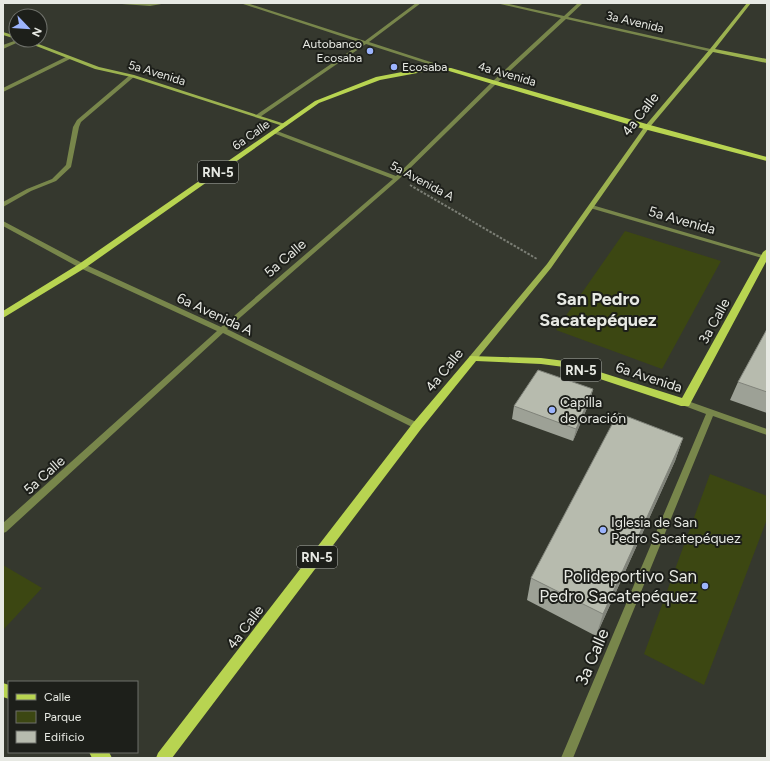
<svg xmlns="http://www.w3.org/2000/svg" width="770" height="761" viewBox="0 0 770 761" font-family="Figtree,sans-serif">
<style>
.green{fill:#3c4712}
.lines{fill:none;stroke-linecap:round;stroke-linejoin:round}
.path{stroke:#7b7e75;stroke-width:2;stroke-dasharray:2.5 1.5;stroke-linecap:butt}
.street{fill:#78864b;fill-rule:evenodd}
.secondary{fill:#9cb250;fill-rule:evenodd}
.primary{fill:#b8d451;fill-rule:evenodd}
.wall{fill:#9da196}
.shaded-wall{fill:#80837a}
.building{fill:#b7bbae;stroke:#80837a}
.poi-dot{fill:#9cb4fd;stroke:#1d1f1a;stroke-width:1.5}
.labels{text-anchor:middle;stroke-width:4;stroke-linejoin:round;paint-order:stroke}
.far-street-label{font-size:12px;fill:#e7e9e3;stroke:#1d1f1a}
.far-poi-label{font-size:12px;fill:#e7e9e3;stroke:#1d1f1a;text-anchor:end}
.shield{fill:#1d1f1a;stroke:#aaaca7;stroke-width:1}
.shield-label{font-size:13px;font-weight:bold;fill:#e7e9e3}
.street-label{font-size:14px;fill:#e7e9e3;stroke:#1d1f1a}
.poi-label{font-size:14px;fill:#e7e9e3;stroke:#1d1f1a;text-anchor:start}
.near-poi-label{font-size:17px;fill:#e7e9e3;stroke:#1d1f1a;text-anchor:end}
.near-street-label{font-size:17px;fill:#e7e9e3;stroke:#1d1f1a}
.district-label{font-size:18px;font-weight:bold;fill:#e7e9e3;stroke:#1d1f1a}
</style>
<rect width="100%" height="100%" fill="#35382e"/>
<!-- green -->
<path class="green" d="M625,231L721,261L662,369L556,330Z
M710,474L767,496V519L704,685L644,654Z
M3,565L42,588L3,630Z"/>
<g class="lines">
<!-- path -->
<path class="path" d="M410,185L537,259"/>
<!-- street -->
<path class="street" d="M120,3H167L150,6L122,4Z
M240,3H247L365,41L416,3H421L369,42L452,69L447,70L366,44L260,117H256V115L362,43Z
M496,3H504L564,16L578,3H583L568,17L715,50L712,52L566,19L497,83L399,179L227,329L420,424L421,426L420,428H414L223,333L6,532L3,533V523L217,331L80,268L3,226V221L84,264L221,327L393,179L273,133V131H277L396,176L493,81L561,18Z
M17,40H23L3,49V45Z
M68,56L71,58L70,59L3,92V88Z
M130,75L135,76L81,122L79,127L71,167L56,181L31,191L3,207V202L27,189L52,179L66,165L73,127L77,120Z
M592,205L766,256L767,258H762L590,208V206Z
M685,400L767,429V435L713,416L573,758H561L706,414L682,405L681,403Z"/>
<!-- secondary -->
<path class="secondary" d="M747,3H751L715,49L767,59V63L713,52L649,128L551,268L476,360H470L469,358L470,356L547,264L645,126L710,49Z
M3,32L16,36V39L3,35Z
M21,40H28L99,67L134,75L288,125L283,126L131,77L95,69Z"/>
<!-- primary -->
<path class="primary" d="M428,67L451,68L650,125L767,157V161L644,129L449,71H428L380,80L319,103L85,268L3,318V311L79,264L315,101L376,77Z
M767,249V260L689,406H681L564,367L541,364L476,361L421,429L172,758H156L158,753L413,423L470,356L541,358L565,361L682,398L763,252Z
M3,683L9,685V699L3,697Z
M89,752H109L112,758H92Z"/>
</g>
<!-- wall -->
<path class="wall" d="M767,329V413L730,400L738,382Z
M593,389L590,401L573,441L512,419L514,406Z
M683,438L675,461L596,636L527,600L531,578Z"/>
<!-- shaded-wall -->
<path class="shaded-wall" d="M593,389L590,401L573,441L576,429Z
M683,438L675,461L596,636L603,614Z"/>
<!-- building -->
<path class="building" d="M767,329V392L738,382Z
M538,370L593,389L576,429L514,406Z
M618,413L683,438L603,614L531,578Z"/>
<!-- markers -->
<g class="poi-dot">
<circle cx="370" cy="51" r="4"/>
<circle cx="394" cy="67" r="4"/>
<circle cx="552" cy="410" r="4"/>
<circle cx="603" cy="530" r="4"/>
<circle cx="705" cy="586" r="4"/>
</g>
<g class="labels">
<!-- far-street labels -->
<g class="far-street-label">
<text transform="translate(635 22) rotate(13)" y="4">3a Avenida</text>
<text transform="translate(157 73) rotate(17)" y="4">5a Avenida</text>
<text transform="translate(507 74) rotate(16)" y="4">4a Avenida</text>
<text transform="translate(251 135) rotate(-35)" y="4">6a Calle</text>
<text transform="translate(422 181) rotate(28)" y="4">5a Avenida A</text>
</g>
<!-- far-poi labels -->
<g class="far-poi-label">
<text x="362" y="48">Autobanco<tspan x="362" dy="14">Ecosaba</tspan></text>
<text x="402" y="71" text-anchor="start">Ecosaba</text>
</g>
<!-- shield labels -->
<g class="shield">
<rect x="198" y="161" width="40" height="22" rx="3"/>
<rect x="561" y="359" width="40" height="22" rx="3"/>
<rect x="297" y="546" width="40" height="22" rx="3"/>
</g>
<g class="shield-label">
<text x="218" y="177">RN-5</text>
<text x="581" y="375">RN-5</text>
<text x="317" y="562">RN-5</text>
</g>
<!-- street labels -->
<g class="street-label">
<text transform="translate(640 114) rotate(-52)" y="5">4a Calle</text>
<text transform="translate(682 220) rotate(16)" y="5">5a Avenida</text>
<text transform="translate(285 258) rotate(-41)" y="5">5a Calle</text>
<text transform="translate(215 314) rotate(25)" y="5">6a Avenida A</text>
<text transform="translate(714 321) rotate(-61)" y="5">3a Calle</text>
<text transform="translate(444 370) rotate(-51)" y="5">4a Calle</text>
<text transform="translate(649 377) rotate(18)" y="5">6a Avenida</text>
<text transform="translate(44 475) rotate(-42)" y="5">5a Calle</text>
<text transform="translate(245 627) rotate(-53)" y="5">4a Calle</text>
</g>
<!-- poi labels -->
<g class="poi-label">
<text x="560" y="407">Capilla<tspan x="560" dy="16">de oración</tspan></text>
<text x="611" y="527">Iglesia de San<tspan x="611" dy="16">Pedro Sacatepéquez</tspan></text>
</g>
<!-- near-poi labels -->
<g class="near-poi-label">
<text x="697" y="582">Polideportivo San<tspan x="697" dy="20">Pedro Sacatepéquez</tspan></text>
</g>
<!-- near-street labels -->
<g class="near-street-label">
<text transform="translate(592 657) rotate(-67)" y="6">3a Calle</text>
</g>
<!-- district labels -->
<g class="district-label">
<text x="598" y="305">San Pedro<tspan x="598" dy="21">Sacatepéquez</tspan></text>
</g>
</g>
<!-- border -->
<rect width="770" height="761" fill="none" stroke="#e7e9e3" stroke-width="8"/>
<!-- legend -->
<rect x="8" y="681" width="130" height="72" fill="#1d1f1a" stroke="#6e706a"/>
<rect x="16" y="694" width="20" height="6" fill="#b8d451" stroke="#6e706a"/>
<text x="44" y="701" font-size="12" fill="#e7e9e3">Calle</text>
<rect x="16" y="711" width="20" height="12" fill="#3c4712" stroke="#6e706a"/>
<text x="44" y="721" font-size="12" fill="#e7e9e3">Parque</text>
<rect x="16" y="731" width="20" height="12" fill="#b7bbae" stroke="#6e706a"/>
<text x="44" y="741" font-size="12" fill="#e7e9e3">Edificio</text>
<!-- north arrow -->
<g transform="translate(28 28) rotate(115)"><circle r="19" fill="#1d1f1a" stroke="#6e706a"/>
<path d="M0-3L7 15L0 10L-7 15Z" fill="#9cb4fd"/>
<text y="-6" font-size="11" font-weight="bold" text-anchor="middle" fill="#e7e9e3">N</text>
</g>
</svg>
